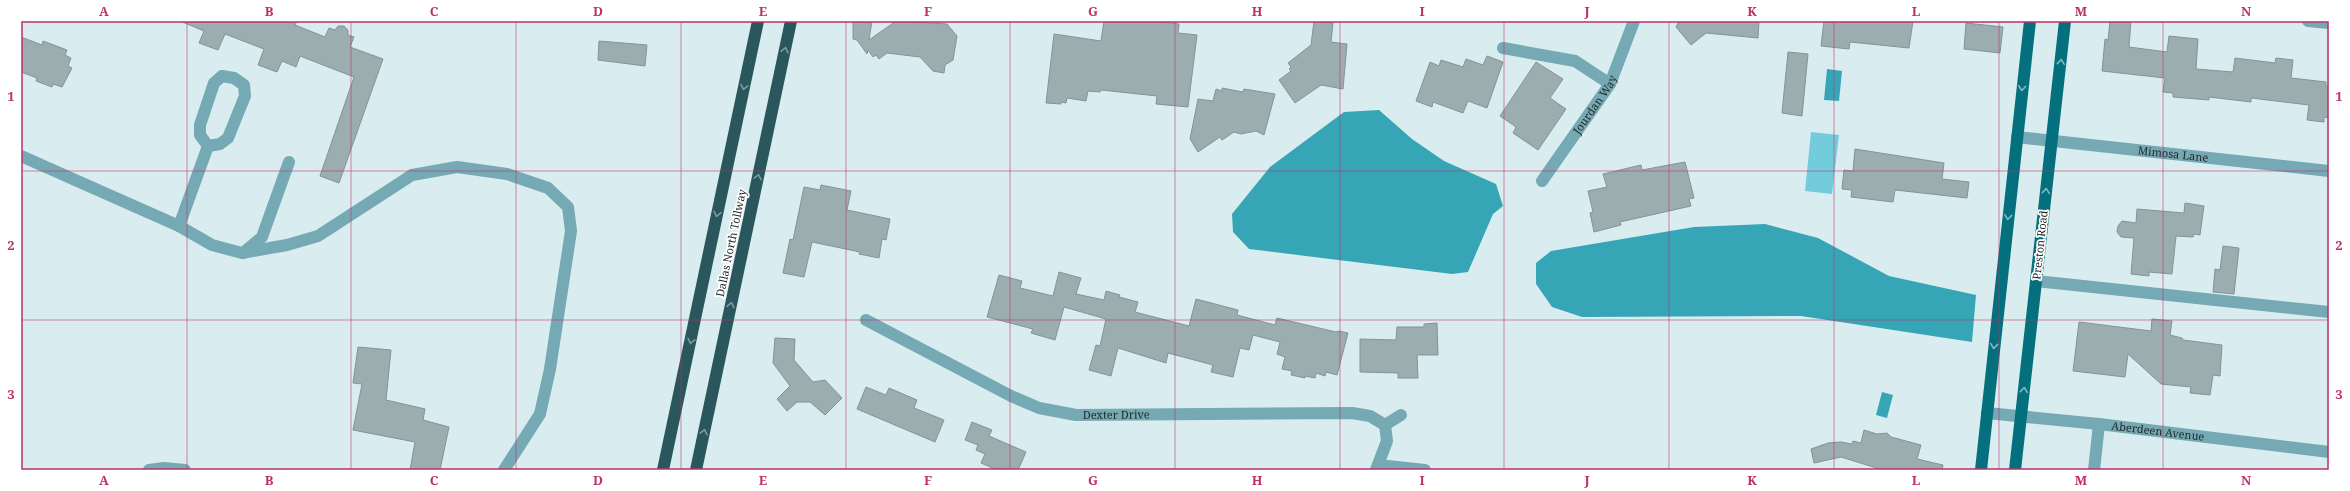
<svg xmlns="http://www.w3.org/2000/svg" width="2350" height="491" viewBox="0 0 2350 491" font-family="'Noto Serif',serif">
<style>
.green{fill:#72ccdc}
.water{fill:#36a6b7}
.building{fill:#9cadb0;stroke:#839497}
.lines{fill:none;stroke-linecap:round;stroke-linejoin:round}
.minor{stroke:#75a9b3;stroke-width:12}
.major{stroke:#04707e;stroke-width:12}
.highway{stroke:#2a565d;stroke-width:12}
.oneway{stroke:#7f9a9e}
.oneway2{stroke:#82b8be}
.grid{fill:none;stroke:#bb316b;stroke-width:1;stroke-opacity:0.55}
.labels{text-anchor:middle;stroke-width:3.5;stroke-linejoin:round;paint-order:stroke}
.street-label{font-size:11px;fill:#242a2c;stroke:#fff}
.neatline{fill:none;stroke:#bb316b;stroke-width:1.5}
.grid-label{font-size:13px;text-anchor:middle;font-weight:bold;fill:#bb316b}
</style>
<rect width="100%" height="100%" fill="#d9ecef"/>
<!-- green -->
<path class="green" d="M1811,132L1839,135L1832,194L1805,191Z"/>
<!-- water -->
<path class="water" d="M1827,69L1842,71L1839,101L1824,100Z
M1379,110L1412,139L1444,161L1496,184L1503,206L1493,214L1468,272L1452,274L1249,249L1233,232L1232,214L1270,167L1344,112Z
M1765,224L1818,238L1889,276L1976,295L1972,342L1801,316L1582,317L1552,307L1536,284V263L1551,251L1694,227Z
M1882,392L1893,395L1887,418L1876,415Z"/>
<!-- building -->
<path class="building" d="M180,21H297L295,25L325,37L329,28L335,30L338,26H344L348,30V35L354,37L350,47L383,59L339,183L320,176L354,77L300,56L296,67L282,61L277,72L258,65L264,49L225,34L218,50L199,43L204,31Z
M853,21H872L869,40L896,21L947,24L957,36L953,60L945,65L944,73L933,71L920,57L887,53L879,59L876,55L873,57L868,50L867,54L857,40L853,39Z
M1104,21H1154L1179,24L1178,33L1197,35L1188,107L1156,104L1157,96L1101,90L1100,92L1088,91L1086,101L1067,98L1066,103L1061,102V104L1046,103L1054,34L1101,41Z
M1314,21L1333,23L1331,42L1347,44L1343,89L1321,85L1295,103L1279,80L1291,71L1289,69L1291,67L1288,63L1311,45Z
M1679,21H1759L1758,38L1706,33L1691,45L1676,27Z
M1824,21H1913L1909,48L1850,42L1849,49L1821,46Z
M2110,21H2131L2129,47L2167,52L2169,36L2198,39L2196,69L2233,72L2235,58L2275,63L2276,58L2293,60L2291,78L2326,82V86H2329V118L2324,117V122L2307,120L2309,105L2251,98V102L2209,97V100L2173,97V93L2163,92L2165,78L2102,71L2105,39L2108,40Z
M1966,23L2003,27L2000,53L1964,49Z
M21,37L42,45L43,41L67,50L65,55L71,58L68,66L72,68L62,87L53,84L52,87L36,81L37,78L21,72Z
M599,41L647,45L645,66L598,60Z
M1788,52L1808,54L1802,116L1782,113Z
M1487,56L1503,62L1487,108L1468,101L1463,113L1433,102L1432,107L1416,101L1430,62L1439,66L1441,60L1463,67L1466,59L1483,65Z
M1536,62L1563,79L1550,98L1566,109L1538,150L1513,133L1516,127L1500,116Z
M1222,88L1243,92L1244,89L1275,94L1264,135L1256,131L1241,134L1234,132L1222,140L1220,137L1198,152L1190,139L1198,99L1213,101L1216,89L1222,91Z
M1855,149L1944,163L1942,179L1969,182L1967,198L1895,190L1893,202L1851,197L1852,190L1842,189L1844,170L1853,171Z
M1685,162L1694,198L1689,199L1691,206L1620,222L1621,225L1594,232L1590,213L1593,212L1588,191L1607,187L1603,174L1641,165L1642,170Z
M821,185L851,191L847,210L890,219L886,240L882,239L879,258L859,254L860,252L812,242L804,277L783,273L790,239L793,240L804,187L820,190Z
M2185,203L2204,206L2200,235L2194,234L2193,237L2176,236L2172,274L2149,272V276L2131,274L2134,238L2121,237L2117,232L2118,226L2122,221L2136,223L2137,209L2184,213Z
M2223,246L2239,248L2234,294L2213,292L2215,269L2220,270Z
M1059,272L1081,278L1076,294L1104,300L1106,291L1120,295L1119,297L1138,302L1135,312L1189,326L1196,299L1238,310L1237,315L1275,325L1277,318L1336,332L1339,331L1348,333L1337,375L1326,372L1325,376L1316,373L1315,378L1305,376V378L1291,375L1292,371L1282,369L1285,357L1277,354L1280,342L1253,335L1249,350L1240,348L1233,377L1211,372L1213,365L1168,353L1166,363L1118,348L1111,376L1089,370L1096,345L1100,346L1106,319L1064,307L1055,340L1031,333L1033,329L987,317L999,275L1022,281L1020,288L1053,296Z
M2152,319L2172,321L2170,335L2182,338L2183,340L2222,345L2220,376L2213,375L2210,395L2190,393L2191,387L2161,384L2128,354L2125,377L2073,371L2079,322L2151,331Z
M1437,323L1438,355H1417L1418,378H1398V373L1360,372V339L1396,340L1397,327H1424V324Z
M775,338L795,339L794,360L813,382L825,380L842,398L825,415L810,402H797L787,411L777,399L790,386L773,363Z
M358,347L391,350L386,400L425,409L423,420L449,427L440,470H410L415,442L353,430L362,384L353,383Z
M866,387L886,395L889,388L917,400L914,408L944,420L935,442L857,409Z
M972,422L992,430L989,436L1026,452L1018,470H997L981,463L985,454L976,450L978,445L965,440Z
M1864,430L1877,434L1887,433L1891,437L1921,445L1917,459L1943,465L1942,470H1883L1841,457L1814,463L1811,449L1828,443L1841,442L1852,444L1853,441L1861,443Z"/>
<g class="lines">
<!-- minor -->
<g class="minor">
<path d="M2308,21L2329,23"/>
<path d="M1503,48L1575,61L1610,84"/>
<path d="M222,76L234,78L244,85L245,96L228,138L220,144L208,146L200,135V125L214,83Z"/>
<path id="s1" d="M2017,137L2329,171"/>
<path d="M21,156L179,226L212,245L242,253L287,245L318,236L412,175L457,167L507,174L548,188L568,207L571,231L550,369L540,414L504,470"/>
<path id="s2" d="M1542,181L1610,84L1634,21"/>
<path d="M179,226L208,146"/>
<path d="M243,253L262,237L289,162"/>
<path d="M2036,281L2329,312"/>
<path id="s3" d="M866,320L1011,396L1039,408L1076,415L1352,413L1370,416L1385,425"/>
<path id="s4" d="M1987,413L2099,424L2329,452"/>
<path d="M1385,425L1401,415"/>
<path d="M1378,465L1425,470"/>
<path d="M149,470L164,468L185,470"/>
<path d="M1376,470L1387,441L1385,425"/>
<path d="M2094,470L2099,424"/>
</g>
<!-- major -->
<path class="major" d="M1981,470L2030,21
M2015,470L2065,21"/>
<!-- highway -->
<path class="highway" d="M663,470L758,21
M696,470L791,21"/>
</g>
<!-- one-way arrows -->
<defs><path id="oneway-chevron" d="M-2-3.5L2.5 0L-2 3.5" fill="none" stroke-width="1.6" stroke-linecap="round" stroke-linejoin="round"/></defs>
<g class="oneway">
<use href="#oneway-chevron" transform="translate(785 50) rotate(-78)"/>
<use href="#oneway-chevron" transform="translate(744 87) rotate(102)"/>
<use href="#oneway-chevron" transform="translate(758 177) rotate(-78)"/>
<use href="#oneway-chevron" transform="translate(717 214) rotate(102)"/>
<use href="#oneway-chevron" transform="translate(731 305) rotate(-78)"/>
<use href="#oneway-chevron" transform="translate(691 341) rotate(102)"/>
<use href="#oneway-chevron" transform="translate(704 432) rotate(-78)"/>
</g>
<g class="oneway2">
<use href="#oneway-chevron" transform="translate(2061 62) rotate(-84)"/>
<use href="#oneway-chevron" transform="translate(2022 88) rotate(96)"/>
<use href="#oneway-chevron" transform="translate(2046 191) rotate(-84)"/>
<use href="#oneway-chevron" transform="translate(2008 217) rotate(96)"/>
<use href="#oneway-chevron" transform="translate(1994 346) rotate(96)"/>
<use href="#oneway-chevron" transform="translate(2024 390) rotate(-84)"/>
</g>
<!-- grid -->
<path class="grid" d="M187,21V470M351,21V470M516,21V470M681,21V470M846,21V470M1010,21V470M1175,21V470M1340,21V470M1504,21V470M1669,21V470M1834,21V470M1999,21V470M2163,21V470M21,171H2329M21,320H2329"/>
<g class="labels">
<!-- street labels -->
<g class="street-label">
<text dy="4" stroke="none"><textPath href="#s2" startOffset="93">Jourdan Way</textPath></text>
<text dy="4" stroke="none"><textPath href="#s1" startOffset="157">Mimosa Lane</textPath></text>
<text transform="translate(731 243) rotate(-78)" y="4">Dallas North Tollway</text>
<text transform="translate(2040 245) rotate(-84)" y="4">Preston Road</text>
<text dy="4" stroke="none"><textPath href="#s3" startOffset="272">Dexter Drive</textPath></text>
<text dy="4" stroke="none"><textPath href="#s4" startOffset="172">Aberdeen Avenue</textPath></text>
</g>
</g>
<!-- border -->
<rect width="2350" height="491" fill="none" stroke="#ffffff" stroke-width="44"/>
<rect x="22" y="22" width="2306" height="447" class="neatline"/>
<g class="grid-label">
<text x="104" y="16">A</text>
<text x="269" y="16">B</text>
<text x="434" y="16">C</text>
<text x="598" y="16">D</text>
<text x="763" y="16">E</text>
<text x="928" y="16">F</text>
<text x="1093" y="16">G</text>
<text x="1257" y="16">H</text>
<text x="1422" y="16">I</text>
<text x="1587" y="16">J</text>
<text x="1752" y="16">K</text>
<text x="1916" y="16">L</text>
<text x="2081" y="16">M</text>
<text x="2246" y="16">N</text>
<text x="11" y="101">1</text>
<text x="2339" y="101">1</text>
<text x="11" y="250">2</text>
<text x="2339" y="250">2</text>
<text x="11" y="399">3</text>
<text x="2339" y="399">3</text>
<text x="104" y="485">A</text>
<text x="269" y="485">B</text>
<text x="434" y="485">C</text>
<text x="598" y="485">D</text>
<text x="763" y="485">E</text>
<text x="928" y="485">F</text>
<text x="1093" y="485">G</text>
<text x="1257" y="485">H</text>
<text x="1422" y="485">I</text>
<text x="1587" y="485">J</text>
<text x="1752" y="485">K</text>
<text x="1916" y="485">L</text>
<text x="2081" y="485">M</text>
<text x="2246" y="485">N</text>
</g>
</svg>
